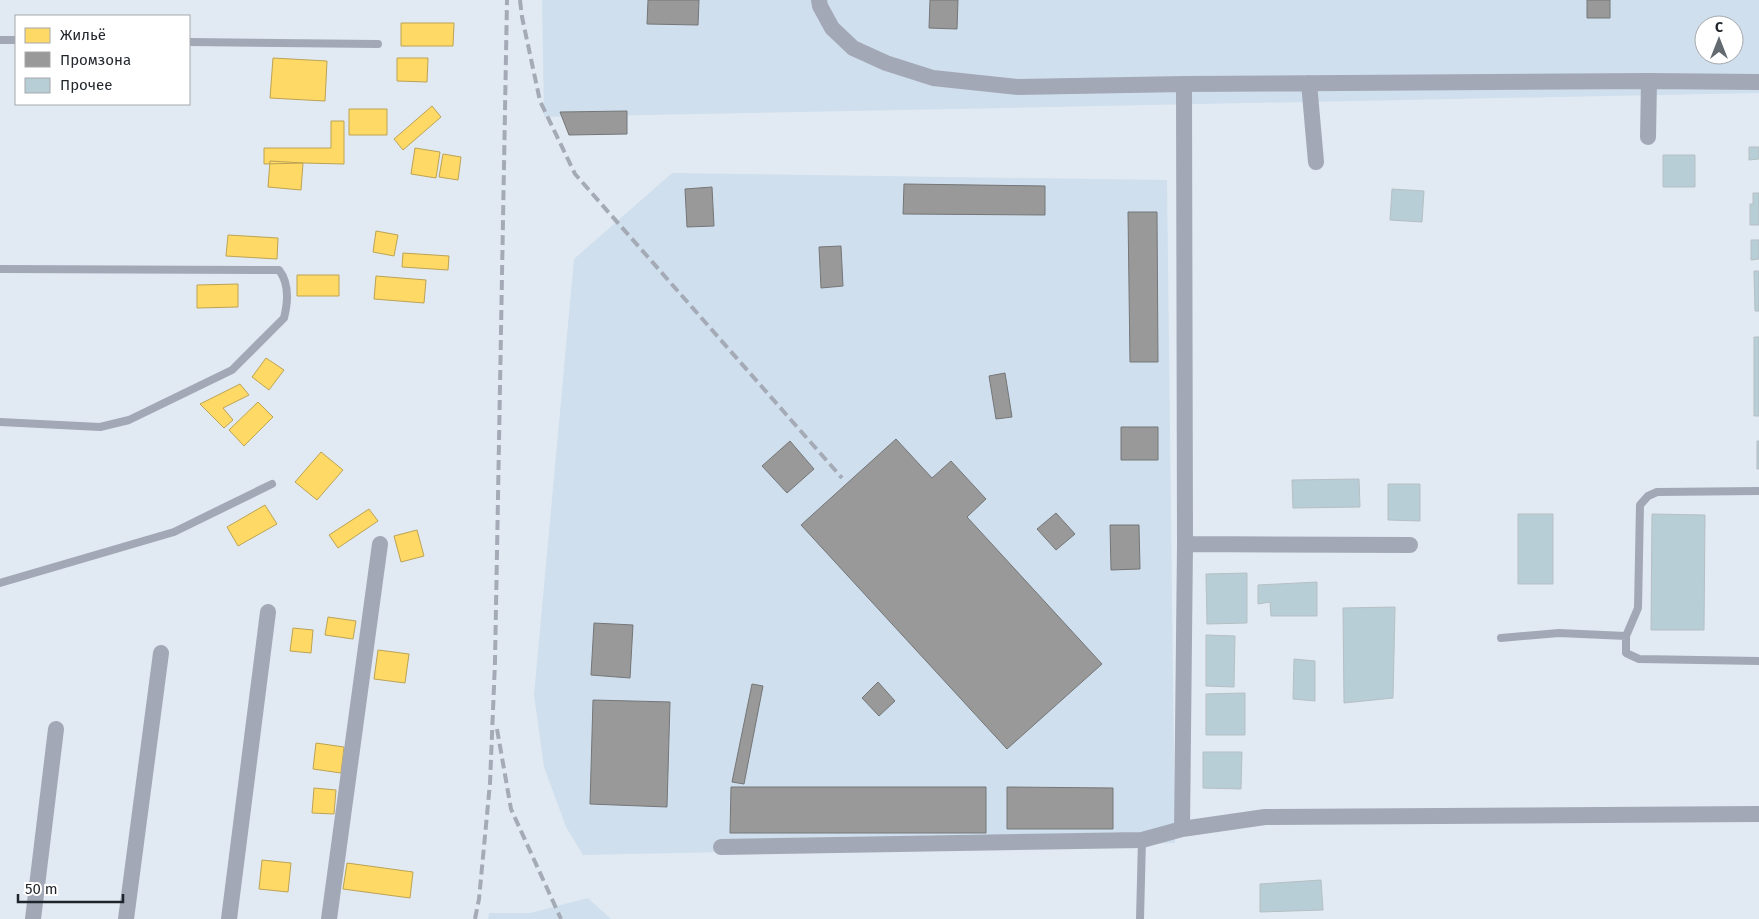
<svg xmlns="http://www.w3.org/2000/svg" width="1759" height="919" viewBox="0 0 1759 919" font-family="'Fira Sans',sans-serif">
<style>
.built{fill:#d0dfed;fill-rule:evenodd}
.homes{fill:#ffd966;stroke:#bca354}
.industry{fill:#999;stroke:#747678}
.building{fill:#b7ced6;stroke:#b6bfc3}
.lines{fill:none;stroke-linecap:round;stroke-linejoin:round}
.service{stroke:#a3a8b7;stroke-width:8}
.minor{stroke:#a3a8b7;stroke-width:16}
.rail{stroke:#a5abb6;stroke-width:4;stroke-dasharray:10 5;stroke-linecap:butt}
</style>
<rect width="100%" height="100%" fill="#e1eaf2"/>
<!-- built -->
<path class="built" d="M542,0H1759V93L544,117ZM1704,25H1734V55H1704Z
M672,173L1167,180L1175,843L583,855L566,827L544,767L534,695L574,259Z
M588,898L611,919H488L489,913H530Z"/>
<!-- homes -->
<path class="homes" d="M401,23H454L453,46H401Z
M273,58L327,61L325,101L270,98Z
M397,58H428L427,82L397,81Z
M432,106L441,117L403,150L394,139Z
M349,109H387V135H349Z
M331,121H344V164L303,163L264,164V148H331Z
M415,148L440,152L436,178L411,174Z
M443,154L461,157L458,180L439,177Z
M270,161L303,163L301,190L268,187Z
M376,231L398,235L394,256L373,252Z
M228,235L278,238L277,259L226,256Z
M403,253L449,256L448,270L402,267Z
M297,275H339V296H297Z
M376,276L426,280L424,303L374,299Z
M238,284V307L197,308V285Z
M266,358L284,370L269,390L252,377Z
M240,384L249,395L223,408L233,420L224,428L200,404Z
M258,402L273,417L244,446L229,430Z
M321,452L343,470L317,500L295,482Z
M265,505L277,524L238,546L227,527Z
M369,509L378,521L338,548L329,535Z
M417,530L424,556L401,562L394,536Z
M328,617L356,621L353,639L325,635Z
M293,628L313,630L311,653L290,651Z
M378,650L409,654L405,683L374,679Z
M316,743L344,747L341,773L313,769Z
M314,788L336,790L334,814L312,813Z
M262,860L291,863L288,892L259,889Z
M347,863L413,872L410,898L343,889Z"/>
<!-- industry -->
<path class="industry" d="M648,0H699L698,25L647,24Z
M930,0H958L957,29L929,28Z
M1587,0H1610V18H1587Z
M627,111V134L569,135L560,112Z
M904,184L1045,186V215L903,214Z
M712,187L714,226L687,227L685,189Z
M1128,212H1157L1158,362H1130Z
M841,246L843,286L821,288L819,247Z
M1005,373L1012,417L996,419L989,376Z
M1121,427H1158V460H1121Z
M896,439L932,478L951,461L986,499L967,517L1102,664L1007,749L801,525Z
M790,441L814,469L787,493L762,466Z
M1056,513L1075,534L1056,550L1037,529Z
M1110,525H1139L1140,569L1111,570Z
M594,623L633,625L630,678L591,675Z
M878,682L895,701L879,716L862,698Z
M752,684L763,686L744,784L732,782Z
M593,700L670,702L667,807L590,804Z
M731,787H986V833H730Z
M1007,787L1113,788V829H1007Z"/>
<!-- building -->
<path class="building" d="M1749,147H1759V159L1749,160Z
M1663,155H1695V187H1663Z
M1392,189L1424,191L1422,222L1390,220Z
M1753,193H1759V225H1750V204H1753Z
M1751,240H1759V259L1751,260Z
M1754,271H1759V311H1755Z
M1754,337H1759V416H1754Z
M1757,441H1759V469H1757Z
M1359,479L1360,507L1293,508L1292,480Z
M1388,484H1420V521L1388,520Z
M1518,514H1553V584H1518Z
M1652,514L1705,515L1704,630H1651Z
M1247,573V623L1207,624L1206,574Z
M1317,582V616H1271L1270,602L1258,604V585Z
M1395,607L1393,698L1344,703L1343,608Z
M1206,635L1235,636L1234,687L1206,686Z
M1294,659L1315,661V701L1293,699Z
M1245,693V735H1206V694Z
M1203,752H1242L1241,789L1203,788Z
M1321,880L1323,910L1260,912V884Z"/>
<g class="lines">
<!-- service -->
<path class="service" d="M0,40H16
M189,42L378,44
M0,269L279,270C290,284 288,302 284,318L232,370L129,420L100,427L0,422
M1759,491L1657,492L1648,496L1640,505L1638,608L1626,636V653L1639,659L1759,661
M0,583L174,532L272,484
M1501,638L1559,633L1626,636
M1140,919L1142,840"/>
<!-- minor -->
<path class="minor" d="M819,0L820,6L832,28L853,48L886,63L933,78L1018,87L1184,84L1649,81L1759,82
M1309,83L1316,162
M1648,137L1649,81
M1185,544L1410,545
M1182,829L1265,817L1759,814
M721,847L1142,840L1182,829L1185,544L1184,84
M33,919L56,729
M126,919L161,653
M229,919L268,612
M329,919L380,544"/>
<!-- rail -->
<path class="rail" d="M520,0L522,17L540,101L575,174L842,478
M497,729L511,809L561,919
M475,919L479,899L490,783L495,662L507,0"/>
</g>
<!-- legend -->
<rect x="15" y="15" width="175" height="90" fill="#ffffff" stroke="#a5a8aa"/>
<rect x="25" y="28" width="25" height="15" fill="#ffd966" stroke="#a5a8aa"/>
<text x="60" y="40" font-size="15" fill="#1f252a">Жильё</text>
<rect x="25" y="52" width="25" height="15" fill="#999999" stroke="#a5a8aa"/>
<text x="60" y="65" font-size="15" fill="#1f252a">Промзона</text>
<rect x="25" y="78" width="25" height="15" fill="#b7ced6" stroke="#a5a8aa"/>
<text x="60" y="90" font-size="15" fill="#1f252a">Прочее</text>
<!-- north arrow -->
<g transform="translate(1719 40)"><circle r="24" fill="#ffffff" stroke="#a5a8aa"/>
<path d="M0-4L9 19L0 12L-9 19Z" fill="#636a70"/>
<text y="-8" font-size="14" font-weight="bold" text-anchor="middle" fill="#1f252a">С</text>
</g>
<!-- scale -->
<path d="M18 894v8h105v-8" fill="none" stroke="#1f252a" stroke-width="2.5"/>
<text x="25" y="894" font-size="15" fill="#1f252a" stroke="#ffffff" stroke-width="4" paint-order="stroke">50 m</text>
</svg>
